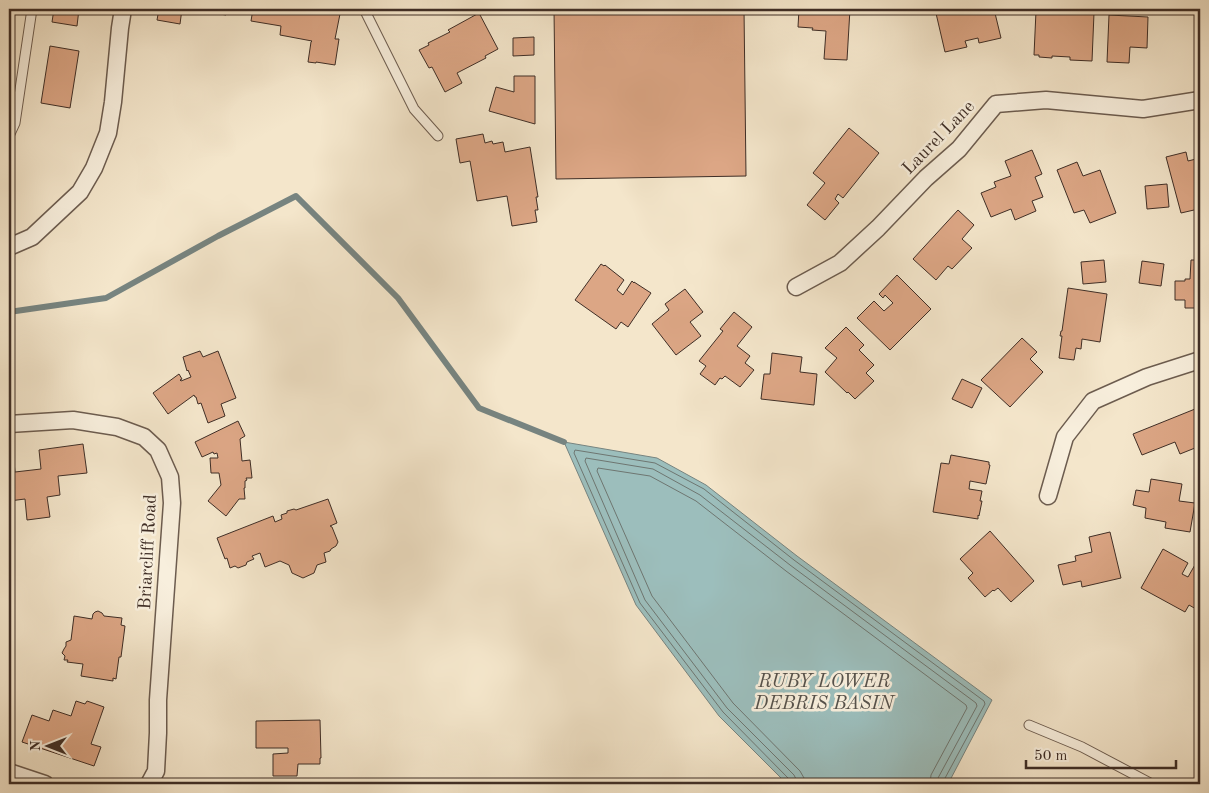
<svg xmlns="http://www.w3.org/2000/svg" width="1209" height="793" viewBox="0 0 1209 793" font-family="'Old Standard TT',serif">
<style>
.water{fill:#9cbebc;stroke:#778480}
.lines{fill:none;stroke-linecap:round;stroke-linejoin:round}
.shore{stroke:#6e7671;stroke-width:1}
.stream{stroke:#778480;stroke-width:6}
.building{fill:#dca685;stroke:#3f2e26}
.service-casing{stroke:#6c5c4f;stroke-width:11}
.minor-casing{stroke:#6c5c4f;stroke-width:19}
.service{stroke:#f8efdd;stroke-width:9}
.minor{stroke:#f8efdd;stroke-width:16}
.labels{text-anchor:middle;stroke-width:5;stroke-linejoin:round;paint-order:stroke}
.street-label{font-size:18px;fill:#3f2e26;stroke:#f8efdd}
.water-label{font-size:19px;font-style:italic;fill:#56524c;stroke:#f8efdd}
</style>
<rect width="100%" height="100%" fill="#f4e6cb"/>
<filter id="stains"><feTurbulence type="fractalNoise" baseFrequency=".004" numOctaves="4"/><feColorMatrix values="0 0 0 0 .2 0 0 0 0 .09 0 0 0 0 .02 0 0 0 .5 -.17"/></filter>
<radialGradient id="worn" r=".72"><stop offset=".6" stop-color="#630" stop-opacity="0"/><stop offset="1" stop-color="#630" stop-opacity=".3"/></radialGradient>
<!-- water -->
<path class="water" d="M564,442L657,458L706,485L797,556L992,700L948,784H787L719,716L636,605Z"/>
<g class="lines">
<!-- shore -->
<path class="shore" d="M790,784L789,779L723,712L640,603L574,453L575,450L655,463L704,489L794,560L984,701L985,704L944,780V784
M797,784L796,779L794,775L727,708L645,600L585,461L586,458L653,469L700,495L790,565L976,703L977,706L938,778L937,784
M804,784V778L800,771L733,703L652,596L597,471L598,468L650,476L696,501L786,571L966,705L967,708L931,775L930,784"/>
<!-- stream -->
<path class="stream" d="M9,312L106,298L218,236L296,196L398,298L479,408L564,442"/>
</g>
<!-- building -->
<path class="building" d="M54,9H79L77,26L52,22Z
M159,9H182L180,24L157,20Z
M203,9H227L226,15L202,11Z
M253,9H309L318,10V9H341L335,39H339L335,65L316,62V63L308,62L311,42L312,41L280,35L281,26L251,21Z
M554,9H744L746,176L556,179Z
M799,9H850L847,60L824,59L826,31L812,30L813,28L798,27Z
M935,9H994L1001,38L979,43L978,38L965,41L967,47L945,52Z
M1036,11L1094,13L1092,61L1070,60V57L1052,56V58L1039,57V55H1034Z
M479,13L498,49L485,56L486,58L457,73L462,83L445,92L432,67L429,68L419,50L429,45L428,43L450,32L448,30Z
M1109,15L1148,17L1147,48L1130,47L1129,63L1107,62Z
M534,37V55L513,56V38Z
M50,46L79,51L70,108L41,103Z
M514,76H535V124L489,111L496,87L514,92Z
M849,128L879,153L843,198L838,194L835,199L839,203L825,220L807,205L825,183L813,173Z
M483,134L485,143L492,141L493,144L503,142L505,152L530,147L538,197H536L538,210H535L537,222L512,226L507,196L477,201L470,161L460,163L456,139Z
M1032,150L1042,174L1035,177L1043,197L1032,201L1036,211L1015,220L1011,209L991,217L981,193L996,187L994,182L1011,176L1005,161Z
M1186,152L1188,161L1200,158V210L1195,211L1194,210L1181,213L1166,157Z
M1077,162L1083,176L1100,170L1116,213L1090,223L1084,210L1074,213L1057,170Z
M1167,184L1169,207L1147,209L1145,186Z
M958,210L974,225L962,239L972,248L952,269L948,266L936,280L913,259Z
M1104,260L1106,282L1083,284L1081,262Z
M1191,260H1200V308H1185V300H1175V281H1185V279H1190Z
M1142,261L1164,264L1161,286L1139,283Z
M601,264L604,266L605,265L624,280L617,290L623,295L632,281L634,283V282L651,293L628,327L621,322L616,329L575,300Z
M897,275L931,309L890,350L857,318L874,301L884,311L893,303L885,295L883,298L879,294Z
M1068,288L1107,294L1100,342L1082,339L1081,349L1076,348L1074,360L1059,358L1062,336H1060L1061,331H1062Z
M685,289L703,312L690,322L701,336L676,355L652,324L669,310L665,304Z
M734,312L752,327L737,346L750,356L745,363L754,370L740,387L725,376L722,379L720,378L715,385L700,374L706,366L699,361L723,331L720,329Z
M846,327L864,345L859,350L874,365L866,373L874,381L855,399L848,392L847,393L825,372L837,358L825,348Z
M1022,338L1037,352L1030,359L1043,372L1010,407L981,380Z
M200,351L203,357L218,351L236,398L221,404L225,416L208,423L201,403L198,404L196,397H195L194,395L168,414L153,393L179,374L182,379L180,380L181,381L191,377L188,370L187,371L183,357Z
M772,353L802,357L800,372L817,374L814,405L761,399L764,374H770Z
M962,379L982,388L972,408L952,399Z
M1200,407V446L1180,454L1175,442L1142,455L1133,434Z
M238,421L245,436L240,439L242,461L250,460L252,478H246L247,480L245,481V488H244L245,499H239L226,516L208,501L221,485L219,473H211L210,458H218L217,453L214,454L213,452L202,457L195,442Z
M83,444L87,473L58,476L60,495L47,497L50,517L27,520L25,499L9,501V460V463L14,462L15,472L41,469L39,450Z
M951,455L989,462V465H990L986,484L970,481L969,489L982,491L980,501H982L979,516L978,515V519L933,512L941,463L949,464Z
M1151,479L1182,484L1179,501L1195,503L1190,532L1165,528L1166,522L1145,518L1146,508L1133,505L1136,490L1149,492Z
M328,499L337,523L330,526L332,527L338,542L336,546L331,549L330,551L324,553L326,562L317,565L314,573L303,578L292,573L289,565L280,561L265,567L260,553L252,556L254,559L247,562L246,565L238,568L235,566L230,568L227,558L225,559L217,538L273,516L275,522L282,519L281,515L287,513V511L294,509L296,510Z
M990,531L1034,581L1011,602L998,588L994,591L993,590L985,597L968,578L973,573L960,559Z
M1110,532L1121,578L1082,587L1081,581L1063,585L1058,565L1076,561L1075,556L1092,552L1089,537Z
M1163,549L1188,563L1182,574L1188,577L1196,563L1200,566V602L1196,609L1189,605L1185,612L1141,588Z
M98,611L102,613L104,616L122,618L121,625L125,626L121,657H119L116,679L113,678V681L81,676L83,664L67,662L68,660H64L65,656L62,653L64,649L66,646V642L71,640L74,616L92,619L93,614L95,612Z
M76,701L85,704L87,701L104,707L91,744L101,747L94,766L22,742L32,715L49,721L53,710L71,716Z
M320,720L321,758H320V764H298L297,776H273V754L288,753V748H256V721Z"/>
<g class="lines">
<!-- service casing -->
<g class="service-casing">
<path id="service" d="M364,9L414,109L438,136
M9,136L15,123L32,9
M1029,725L1082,747L1152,784"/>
</g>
<!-- minor casing -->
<g class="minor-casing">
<path id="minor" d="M9,247L32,237L80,192L94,168L108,133L113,102L120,28L123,9
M796,287L840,263L878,228L926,178L959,149L996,104L1046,100L1143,109L1200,100
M9,424L73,420L117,427L144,437L158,450L170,477L172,503L158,700V733L156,771L149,784
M1048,496L1065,437L1093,401L1147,377L1200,360
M9,772L45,784"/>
</g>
<!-- service -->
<use href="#service" class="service"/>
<!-- minor -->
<use href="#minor" class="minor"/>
</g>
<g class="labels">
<!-- street labels -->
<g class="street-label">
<text transform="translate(938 137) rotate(-46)" y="6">Laurel Lane</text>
<text transform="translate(147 552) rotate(-87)" y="6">Briarcliff Road</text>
</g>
<!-- water labels -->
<g class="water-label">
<text x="824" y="687">RUBY LOWER<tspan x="824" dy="22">DEBRIS BASIN</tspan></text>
</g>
</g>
<!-- margin -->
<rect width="1209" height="793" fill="none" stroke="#f4e6cb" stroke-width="30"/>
<rect x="10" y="10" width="1189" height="773" fill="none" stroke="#3f2e26" stroke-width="2.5"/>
<rect x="15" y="15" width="1179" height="763" fill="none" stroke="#3f2e26"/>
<!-- north arrow -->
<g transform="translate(48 746) rotate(270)" stroke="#f8efdd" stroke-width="4" paint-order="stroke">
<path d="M0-4L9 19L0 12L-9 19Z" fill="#3f2e26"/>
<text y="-8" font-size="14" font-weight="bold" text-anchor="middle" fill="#3f2e26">N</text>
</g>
<!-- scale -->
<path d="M1026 760v8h150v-8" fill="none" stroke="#3f2e26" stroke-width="2.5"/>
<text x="1034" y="760" font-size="15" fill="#3f2e26" stroke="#f8efdd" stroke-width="4" paint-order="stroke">50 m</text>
<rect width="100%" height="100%" filter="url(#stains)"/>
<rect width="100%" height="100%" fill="url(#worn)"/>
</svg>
